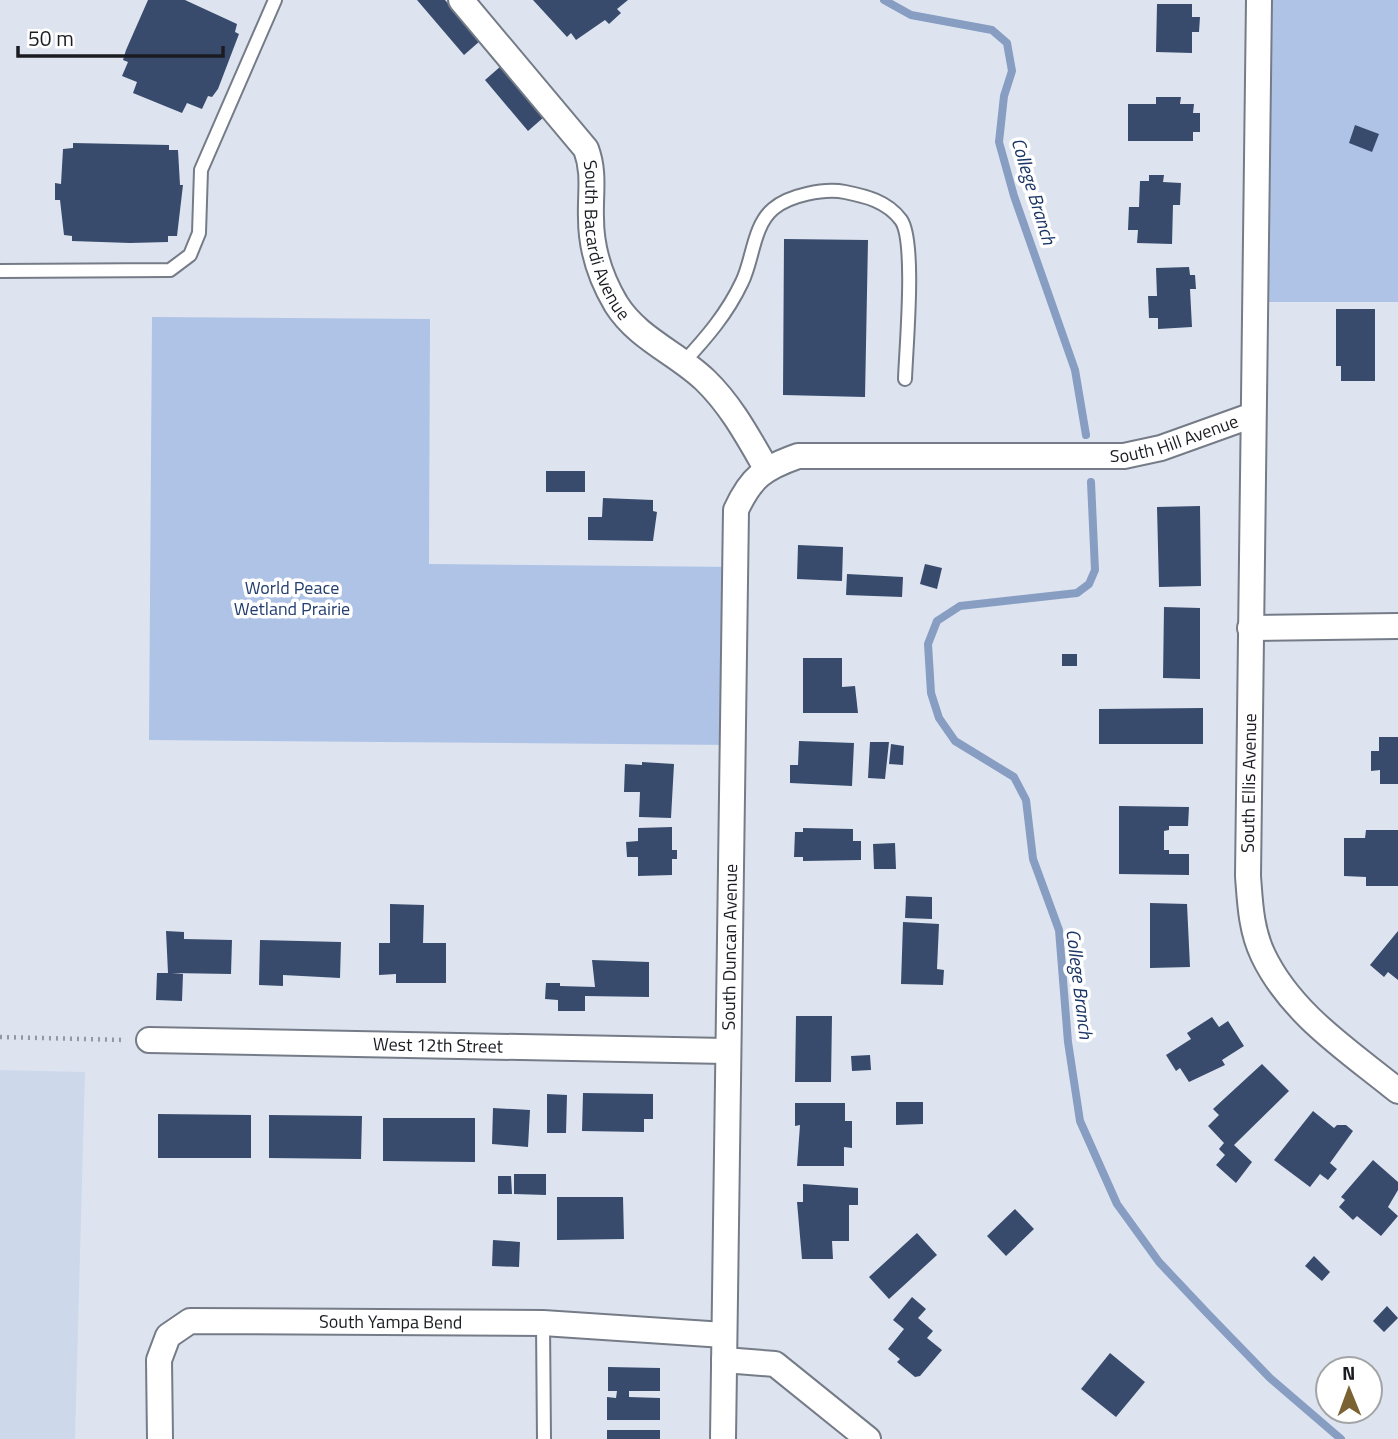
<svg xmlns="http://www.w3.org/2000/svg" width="1398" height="1439" viewBox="0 0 1398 1439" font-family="'Titillium Web',sans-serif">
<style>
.built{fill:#cdd8eb}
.green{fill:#afc3e6}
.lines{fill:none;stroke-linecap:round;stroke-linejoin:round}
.stream{stroke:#879dc2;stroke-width:8}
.building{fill:#384b6c}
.lane-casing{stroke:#757c87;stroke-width:16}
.street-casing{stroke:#757c87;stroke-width:28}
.path{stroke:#9297a1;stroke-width:4.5;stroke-dasharray:2 5;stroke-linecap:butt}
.lane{stroke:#fff;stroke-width:12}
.street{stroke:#fff;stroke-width:24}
.labels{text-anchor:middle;stroke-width:7;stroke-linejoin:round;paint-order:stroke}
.street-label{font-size:18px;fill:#1a1c21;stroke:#fff}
.park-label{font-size:18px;fill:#223d6e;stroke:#fff}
.water-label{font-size:19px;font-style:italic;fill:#1a3565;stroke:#fff}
</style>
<rect width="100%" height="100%" fill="#dde4f0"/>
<!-- built -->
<path class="built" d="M0,1070L85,1072L75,1439H0Z"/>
<!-- green -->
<path class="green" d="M1259,0H1398V302H1254Z
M152,317L430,319L429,564L735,567L731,745L149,740Z"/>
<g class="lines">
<!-- stream -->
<path class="stream" d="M884,0L911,15L992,30L1007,43L1012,71L1004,96L999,142L1014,196L1075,370L1086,435
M1091,482L1095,570L1089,584L1077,593L960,606L937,621L928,644L931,693L939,718L955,741L1014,777L1026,800L1033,859L1059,930L1068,1042L1080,1121L1117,1204L1159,1262L1208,1314L1270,1378L1341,1439"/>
</g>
<!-- building -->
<path class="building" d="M148,0H185L237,24L235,32L239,34L218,89L212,97L208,96L202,109L187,103L182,113L133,93L137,82L122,76L128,62L123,60L126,50Z
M417,0H445L480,41L464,55Z
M533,0H628L617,9L621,13L609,24L605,20L576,40L571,33L567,37Z
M1157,4H1192V17H1200L1199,32H1192V53L1156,52Z
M501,66L544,117L528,131L485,80Z
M1156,97H1181L1180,104H1194L1193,113H1200V132H1193V141H1128V104H1156Z
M1355,125L1379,134L1372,152L1349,143Z
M73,143L169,145V150H178L180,185H183L177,236H168V242L130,243L72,241V236L64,235L60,200H55V183L61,184L63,149L73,148Z
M1149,175H1164L1163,182L1181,183L1180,205H1173L1172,244L1137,243L1138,230H1128L1129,207H1139L1140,181H1149Z
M784,239L868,240L865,397L783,395Z
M1189,267L1190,275H1195L1196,289H1190L1192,327L1158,329V318H1149L1148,296H1157L1156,268Z
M1336,309H1375V381H1341V366H1336Z
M546,471H585V492H546Z
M603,498L653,500V511L657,512L653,541L588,540V517H602Z
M1200,506L1201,586L1159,587L1157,507Z
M798,545L843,547L842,581L797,579Z
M925,564L942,568L937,589L920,584Z
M847,574L903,577L902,597L846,595Z
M1164,607L1200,608V679L1163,678Z
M1062,654H1077V666H1062Z
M803,658H842V687L855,686L858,713H803Z
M1203,708V744H1099V709Z
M1379,737H1398V784H1380V770L1371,771V751H1379Z
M799,741L854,743L852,786L790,783V765H798Z
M870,742H889L885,779L868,778Z
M891,744L904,746L903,765L889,764Z
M642,762L674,764L671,818L639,817L640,792H624L625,764L642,765Z
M1119,806L1189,807L1188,826H1169V830L1164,831V850H1169V854H1189V875L1119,874Z
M672,827V850H677V859H672V875L638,876V857H627L626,842L638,841V828Z
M803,828L853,829V841H861V860L803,861V857H794L795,832H803Z
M1366,830H1398V886H1366V877L1344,876V838H1365Z
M895,843L896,869H874L873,844Z
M906,896L932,897V919L905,918Z
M1150,903L1187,904L1190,967L1150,968Z
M390,904L424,905L423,943H446V983H396V974L379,975V943H390Z
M903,922L939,924L937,969L944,970L943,985L901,984Z
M166,931L184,932V939L232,940L231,974L172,973L183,974L182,1001L156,1000L157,973H168Z
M1398,931V980L1388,972L1384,977L1370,965Z
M260,940L341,942L340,978L283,975V986L259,985Z
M592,960L649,962V997L585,996V1011H558V1000L545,999L546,983H560V986L595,987Z
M796,1016H832L831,1082H795Z
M1212,1017L1219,1027L1228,1021L1244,1046L1222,1060L1225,1065L1189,1082L1180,1068L1176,1071L1166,1055L1191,1039L1187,1033Z
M870,1055L871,1070L852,1071L851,1056Z
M1262,1064L1289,1091L1234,1145L1252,1162L1236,1183L1216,1165L1225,1155L1219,1149L1224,1143L1208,1126L1219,1115L1213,1109Z
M583,1093L653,1094V1119H644V1132L582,1131Z
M547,1094L567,1095L566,1133H547Z
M896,1102H923V1124L896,1125Z
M795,1103H845V1121H852V1148L844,1147V1166H797L800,1125L795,1126Z
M493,1108L530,1110L528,1147L492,1144Z
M1313,1111L1334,1128L1337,1125H1346L1353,1131L1330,1163L1337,1169L1328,1180L1320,1174L1310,1187L1274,1160Z
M158,1114L251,1115V1158H158Z
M269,1115L362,1116L361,1159L269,1158Z
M383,1118H475V1162L383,1161Z
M1373,1160L1398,1182V1190L1388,1207L1398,1216L1381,1236L1357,1216L1353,1220L1339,1207L1345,1200L1341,1197Z
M514,1174H546V1195L514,1194Z
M498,1176H511L512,1194H498Z
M803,1184L858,1188V1205H849V1241H832L833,1259H802L797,1202H803Z
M557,1197H623L624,1239L557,1240Z
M1015,1209L1034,1229L1006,1256L987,1236Z
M917,1233L937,1255L889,1299L869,1277Z
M493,1240L520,1242L519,1267L492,1266Z
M1314,1256L1330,1272L1322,1281L1305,1266Z
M912,1297L926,1309L918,1318L933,1331L927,1338L942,1350L920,1376L915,1377L897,1362L900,1359L888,1349L904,1329L893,1320Z
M1387,1306L1398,1318L1384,1332L1373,1321Z
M1110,1353L1145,1382L1116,1417L1081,1389Z
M608,1367L660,1368V1391H629V1397L660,1398V1420H607V1397L616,1398L617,1391H608Z
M607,1430H660V1439H607Z"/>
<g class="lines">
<!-- lane casing -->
<g class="lane-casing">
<path id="lane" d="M0,271L170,270L190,255L199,233L201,170L275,0
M682,364C706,338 727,314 742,282C753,260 753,226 773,209C789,195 825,188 845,192C865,196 887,201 901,220C916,241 906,348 905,379
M543,1323L544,1439"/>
</g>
<!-- street casing -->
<g class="street-casing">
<g id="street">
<path id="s1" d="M461,0L586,149C595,173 590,194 591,218C591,249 600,277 616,304C638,339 677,353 705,380C731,405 748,437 766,468"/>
<path d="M1259,0L1248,876C1250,903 1251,930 1263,955C1291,1014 1349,1051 1398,1091"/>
<path d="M1250,628L1398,626"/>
<path id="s2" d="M149,1040L726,1051"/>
<path d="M724,1360L775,1364L868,1439"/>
<path id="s3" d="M160,1439L159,1360L168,1336L190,1321L543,1323L724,1335"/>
<path id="s4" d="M723,1439L736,510C751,477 764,468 798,456H1124L1161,448L1253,415"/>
</g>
</g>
<!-- path -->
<path class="path" d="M0,1037L125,1040"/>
<!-- lane -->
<use href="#lane" class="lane"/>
<!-- street -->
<use href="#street" class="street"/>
</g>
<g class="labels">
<!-- street labels -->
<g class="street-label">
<text dy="6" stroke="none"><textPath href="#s1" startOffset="289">South Bacardi Avenue</textPath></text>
<text dy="6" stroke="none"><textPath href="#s4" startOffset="1393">South Hill Avenue</textPath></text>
<text transform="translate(1249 783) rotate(-89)" y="6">South Ellis Avenue</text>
<text dy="6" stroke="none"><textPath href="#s4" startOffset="492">South Duncan Avenue</textPath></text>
<text dy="6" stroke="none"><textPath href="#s2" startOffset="289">West 12th Street</textPath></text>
<text dy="6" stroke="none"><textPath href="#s3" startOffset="332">South Yampa Bend</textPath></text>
</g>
<!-- park labels -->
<g class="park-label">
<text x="292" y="594">World Peace<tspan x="292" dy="21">Wetland Prairie</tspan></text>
</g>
<!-- water labels -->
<g class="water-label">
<text transform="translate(1034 191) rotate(73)" y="7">College Branch</text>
<text transform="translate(1080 984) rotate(83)" y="7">College Branch</text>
</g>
</g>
<!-- north arrow -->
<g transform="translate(1349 1390) rotate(359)"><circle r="33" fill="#ffffff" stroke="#a3a4a6" stroke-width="2"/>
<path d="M0-5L12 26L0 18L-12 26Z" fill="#7b6233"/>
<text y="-10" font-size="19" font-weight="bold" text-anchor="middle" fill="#1a1c21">N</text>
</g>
<!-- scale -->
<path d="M18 46v10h205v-10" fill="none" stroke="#1a1c21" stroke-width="3.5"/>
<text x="28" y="46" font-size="21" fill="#1a1c21" stroke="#ffffff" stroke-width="5" paint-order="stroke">50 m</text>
</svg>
